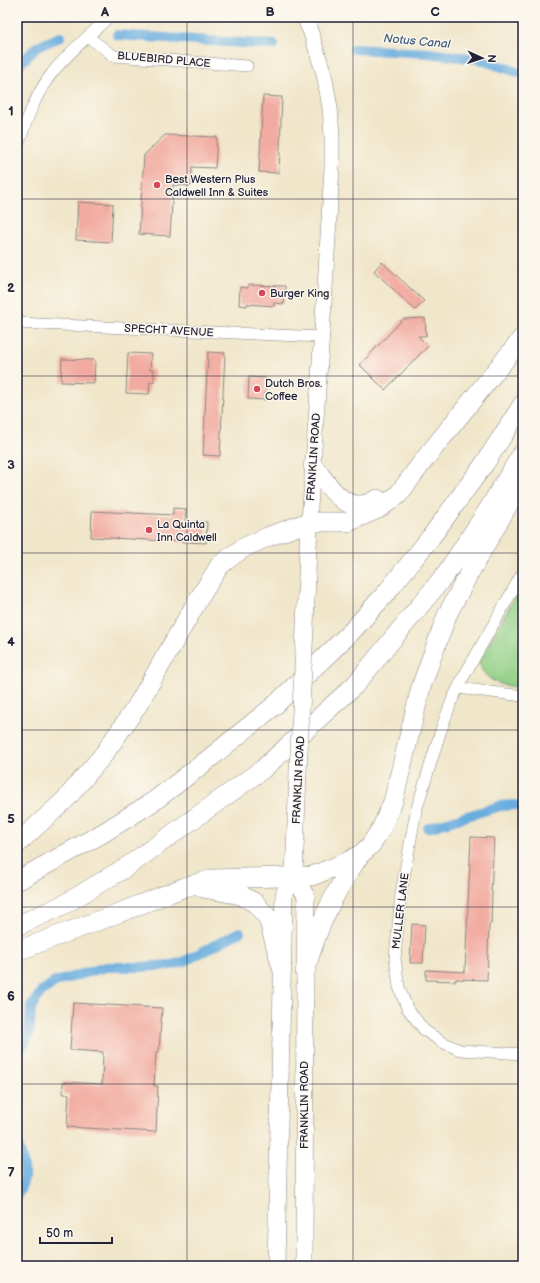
<svg xmlns="http://www.w3.org/2000/svg" width="540" height="1283" viewBox="0 0 540 1283" font-family="'Balsamiq Sans',sans-serif">
<style>
.green{fill:#90cf86;stroke:#597860}
.lines{fill:none;stroke-linecap:round;stroke-linejoin:round}
.canal{stroke:#69addf;stroke-width:10}
.building{fill:#f2aba0}
.minor-casing{stroke:#898482;stroke-width:12}
.secondary-casing{stroke:#898482;stroke-width:16}
.primary-casing{stroke:#898482;stroke-width:18}
.motorway-casing{stroke:#898482;stroke-width:20}
.minor{stroke:#fff;stroke-width:11}
.secondary{stroke:#fff;stroke-width:15}
.primary{stroke:#fff;stroke-width:17}
.motorway{stroke:#fff;stroke-width:19}
.primary-bridge-casing{stroke:#898482;stroke-width:18;stroke-linecap:butt}
.primary-bridge{stroke:#fff;stroke-width:17}
.grid{fill:none;stroke:#22223b;stroke-width:1;stroke-opacity:0.55}
.poi-dot{fill:#d1495b;stroke:#fbf7ec;stroke-width:1.5}
.labels{text-anchor:middle;stroke-width:3;stroke-linejoin:round;paint-order:stroke}
.street-label{font-size:11px;fill:#22223b;stroke:#fbf7ec}
.poi-label{font-size:11px;fill:#22223b;stroke:#fbf7ec;text-anchor:start}
.water-label{font-size:12px;font-style:italic;fill:#3e5a7d;stroke:#fbf7ec}
.neatline{fill:none;stroke:#22223b;stroke-width:1.5}
.grid-label{font-size:13px;text-anchor:middle;font-weight:bold;fill:#22223b}
</style>
<rect width="100%" height="100%" fill="#fbf7ec"/>
<filter id="ink" filterUnits="userSpaceOnUse"><feTurbulence type="fractalNoise" baseFrequency=".025" numOctaves="2"/><feDisplacementMap in="SourceGraphic" scale="8" xChannelSelector="R" yChannelSelector="G"/><feConvolveMatrix kernelMatrix="1 2 1 2 8 2 1 2 1" color-interpolation-filters="sRGB"/></filter>
<filter id="wash" filterUnits="userSpaceOnUse"><feTurbulence type="fractalNoise" baseFrequency=".012" numOctaves="4" result="noise"/><feDisplacementMap in="SourceGraphic" scale="16" xChannelSelector="R" yChannelSelector="G"/><feGaussianBlur stdDeviation="0.9" result="paint"/><feColorMatrix in="noise" values="0 0 0 0 0 0 0 0 0 0 0 0 0 0 0 0 0 1.4 0 .05"/><feComposite in="paint" operator="in"/></filter>
<g filter="url(#wash)">
<rect width="100%" height="100%" fill="#f0e6ca"/>
<!-- green -->
<path class="green" d="M523,582V688C505,686 483,683 479,661Z"/>
<g class="lines">
<!-- canal -->
<path class="canal" d="M117,35L274,45
M354,49L427,53L478,59L523,74
M17,67L37,47L60,37
M428,828L500,806L515,805L523,807
M17,1053L26,1041L29,1034L31,1007L41,992L55,982L106,967H142L171,965L183,962L240,932
M17,1143C24,1162 29,1177 17,1195"/>
</g>
<g id="blocks">
<!-- building -->
<path class="building" d="M263,96L282,97L279,173L259,172Z
M165,135L217,137L215,168L192,167L191,186L173,185L170,236L139,234L144,155Z
M78,202L113,204L111,242L76,240Z
M382,262L424,301L415,310L374,271Z
M248,285L285,286L284,304L274,303V306L247,304V306L239,305L240,287L248,288Z
M425,318L426,336H418L428,346L385,390L360,365L403,319Z
M208,352L225,353L220,456L203,455Z
M128,353L151,354L150,370H154V382H150L149,394L126,393Z
M62,359L95,360L94,383L61,382Z
M249,377L266,378L265,400L248,399Z
M173,508L186,509L185,521L207,522L206,543L91,537L92,511L173,515Z
M471,837L494,838L491,891H492L491,924H489L487,980L456,979V981L426,980V970L465,972Z
M412,924L425,925L423,963H410Z
M73,1003L162,1008L159,1052H156L154,1086H158L156,1132L67,1127L69,1094H63V1082L102,1084L103,1052L70,1050Z"/>
</g>
</g>
<g filter="url(#ink)">
<use href="#blocks" fill-opacity="0" stroke="#898482" stroke-width="1"/>
<g class="lines">
<!-- minor casing -->
<g class="minor-casing">
<path id="minor" d="M88,37L114,56L247,66
M17,148C26,122 35,95 52,73C69,52 90,35 109,17
M17,323L321,337
M523,572L464,676L452,700L441,730L416,811L401,893L395,958L399,987L407,1008L424,1030L442,1042L460,1050L523,1054
M458,688L523,696"/>
</g>
<!-- secondary casing -->
<g class="secondary-casing">
<path id="secondary" d="M304,17L311,33L324,74L330,108L332,136V167L325,288L309,522"/>
</g>
<!-- primary casing -->
<g class="primary-casing">
<path id="primary" d="M305,627L309,522
M294,876L306,896L305,972L304,1266
M276,1266L284,894L294,876L298,772"/>
</g>
<!-- motorway casing -->
<g class="motorway-casing">
<path id="motorway" d="M313,466C330,486 346,519 377,499
M17,844L65,800L104,754L137,706L198,600L220,565L243,548L267,537L309,522H348L378,509L398,495L424,460L523,337
M17,881L103,833L154,801L205,762L275,705L351,632L387,592L431,537L485,463L523,404
M203,888L241,895L255,903L268,918L282,968
M17,926L65,904L128,866L263,769L355,685L445,575L488,510L523,452
M17,951L111,916L185,887L213,879L312,876L347,862L361,854L370,846L381,829L393,802L421,687L447,615L472,568L523,479
M305,972C316,930 333,893 358,858"/>
</g>
<!-- minor -->
<use href="#minor" class="minor"/>
<!-- secondary -->
<use href="#secondary" class="secondary"/>
<!-- primary -->
<use href="#primary" class="primary"/>
<!-- motorway -->
<use href="#motorway" class="motorway"/>
<!-- primary-bridge casing -->
<g class="primary-bridge-casing">
<path id="primary-bridge" d="M298,772L305,627"/>
</g>
<!-- primary-bridge -->
<use href="#primary-bridge" class="primary-bridge"/>
</g>
</g>
<!-- grid -->
<path class="grid" d="M187,17V1266M353,17V1266M17,199H523M17,376H523M17,553H523M17,730H523M17,907H523M17,1084H523"/>
<!-- markers -->
<g class="poi-dot">
<circle cx="157" cy="185" r="4"/>
<circle cx="262" cy="293" r="4"/>
<circle cx="257" cy="389" r="4"/>
<circle cx="149" cy="530" r="4"/>
</g>
<g class="labels">
<!-- street labels -->
<g class="street-label">
<text transform="translate(164 59) rotate(5)" y="4">BLUEBIRD PLACE</text>
<text transform="translate(169 330) rotate(3)" y="4">SPECHT AVENUE</text>
<text transform="translate(313 457) rotate(-86)" y="4">FRANKLIN ROAD</text>
<text transform="translate(298 780) rotate(-87)" y="4">FRANKLIN ROAD</text>
<text transform="translate(400 911) rotate(-83)" y="4">MULLER LANE</text>
<text transform="translate(304 1105) rotate(-90)" y="4">FRANKLIN ROAD</text>
</g>
<!-- poi labels -->
<g class="poi-label">
<text x="165" y="183">Best Western Plus<tspan x="165" dy="13">Caldwell Inn &amp; Suites</tspan></text>
<text x="270" y="297">Burger King</text>
<text x="265" y="387">Dutch Bros.<tspan x="265" dy="13">Coffee</tspan></text>
<text x="157" y="528">La Quinta<tspan x="157" dy="13">Inn Caldwell</tspan></text>
</g>
<!-- water labels -->
<g class="water-label">
<text transform="translate(417 41) rotate(5)" y="4">Notus Canal</text>
</g>
</g>
<!-- margin -->
<rect width="540" height="1283" fill="none" stroke="#fbf7ec" stroke-width="44"/>
<!-- north arrow -->
<g transform="translate(482 58) rotate(93)" stroke="#fbf7ec" stroke-width="3" paint-order="stroke">
<path d="M0-3L7 15L0 10L-7 15Z" fill="#22223b"/>
<text y="-6" font-size="11" font-weight="bold" text-anchor="middle" fill="#22223b">N</text>
</g>
<!-- scale -->
<path d="M40 1237v6h72v-6" fill="none" stroke="#22223b" stroke-width="2"/>
<text x="46" y="1237" font-size="12" fill="#22223b" stroke="#fbf7ec" stroke-width="3" paint-order="stroke">50 m</text>
<rect x="22" y="22" width="496" height="1239" class="neatline"/>
<g class="grid-label">
<text x="105" y="16">A</text>
<text x="270" y="16">B</text>
<text x="435" y="16">C</text>
<text x="11" y="115">1</text>
<text x="11" y="292">2</text>
<text x="11" y="469">3</text>
<text x="11" y="646">4</text>
<text x="11" y="823">5</text>
<text x="11" y="1000">6</text>
<text x="11" y="1177">7</text>
</g>
</svg>
